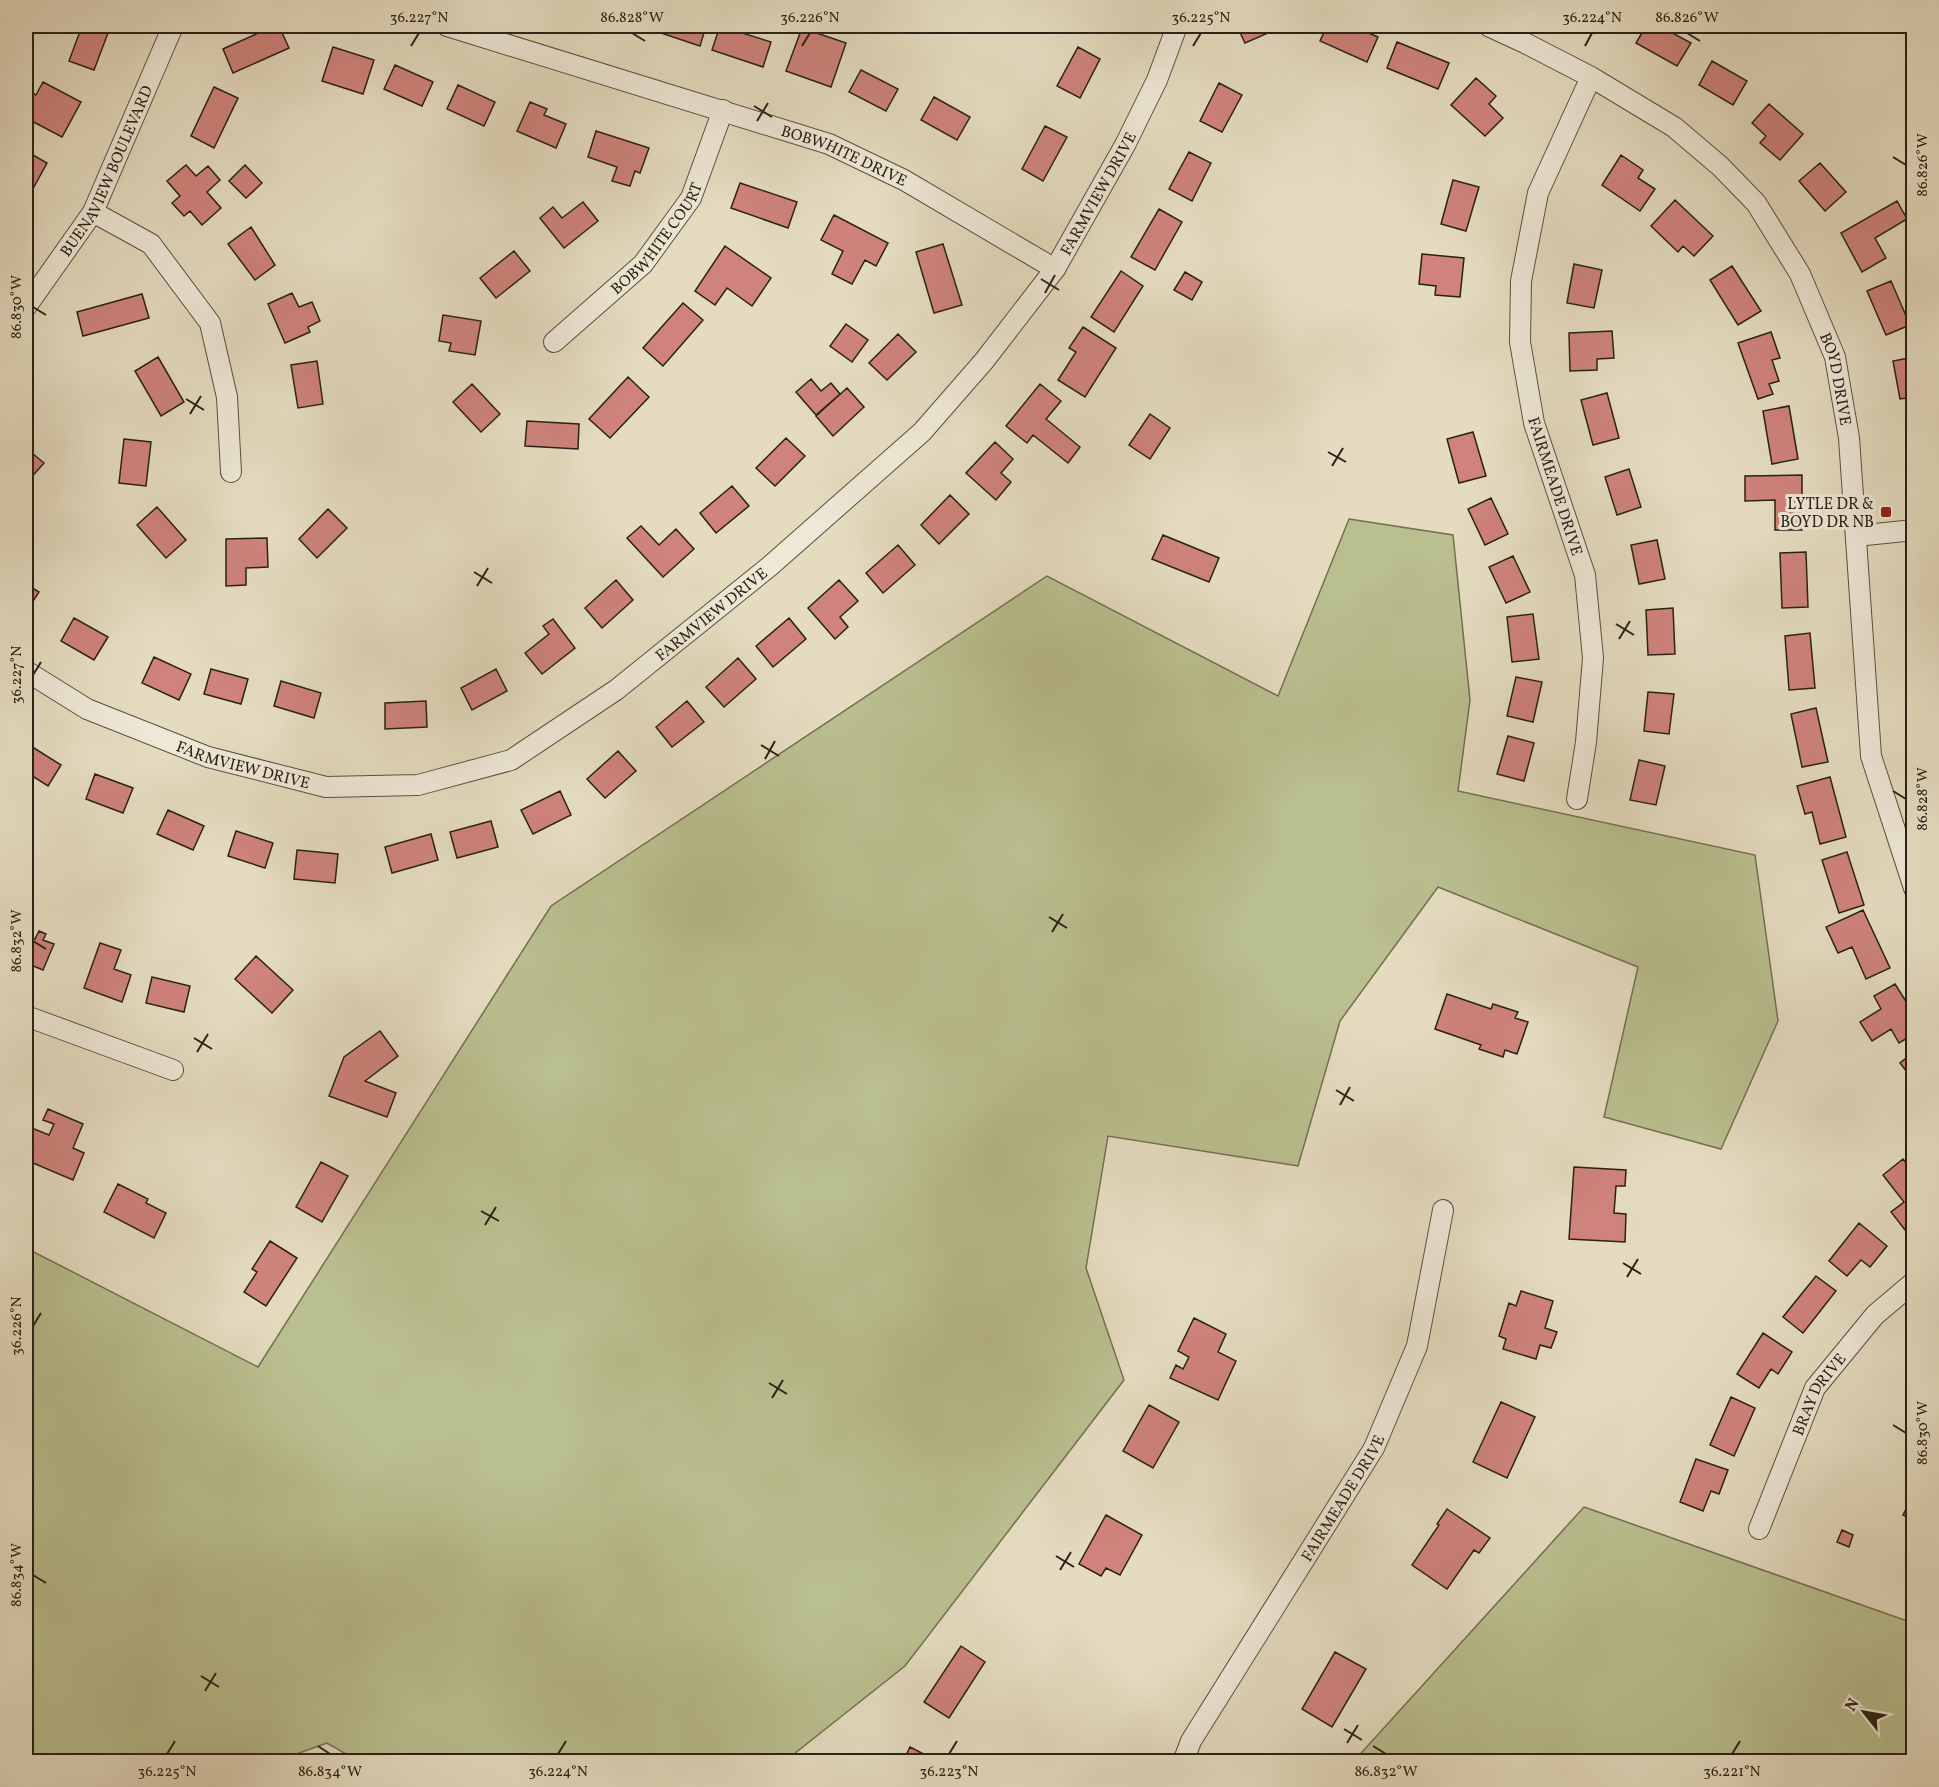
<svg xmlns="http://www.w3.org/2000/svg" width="1939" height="1787" viewBox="0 0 1939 1787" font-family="Vollkorn,serif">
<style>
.green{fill:#babf8f;stroke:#727052;stroke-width:1.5}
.building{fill:#cf837c;stroke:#292116;stroke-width:1.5}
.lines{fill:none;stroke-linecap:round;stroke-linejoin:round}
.minor-casing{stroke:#585040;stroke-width:22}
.minor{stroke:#eee8d6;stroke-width:20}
.ticks{fill:none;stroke:#292116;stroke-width:2}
.poi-dot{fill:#8f2418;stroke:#eee8d6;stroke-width:2}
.labels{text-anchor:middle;stroke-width:6;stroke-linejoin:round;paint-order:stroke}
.street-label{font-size:16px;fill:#292116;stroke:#eee8d6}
.poi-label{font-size:16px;fill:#292116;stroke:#eee8d6;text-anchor:end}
.neatline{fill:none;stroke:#292116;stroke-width:2}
.ticks-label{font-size:15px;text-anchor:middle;fill:#292116}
</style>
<rect width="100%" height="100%" fill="#e5dcc0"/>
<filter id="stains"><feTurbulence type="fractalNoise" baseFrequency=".00333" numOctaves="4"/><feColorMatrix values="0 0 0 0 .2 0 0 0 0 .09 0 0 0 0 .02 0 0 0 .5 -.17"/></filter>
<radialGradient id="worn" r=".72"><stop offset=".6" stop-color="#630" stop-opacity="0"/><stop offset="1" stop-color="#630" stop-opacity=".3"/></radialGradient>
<!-- green -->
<path class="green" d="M1349,519L1453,535L1470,700L1458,791L1755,855L1778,1021L1721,1149L1604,1117L1638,967L1438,887L1340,1021L1298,1166L1108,1136L1086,1268L1124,1380L905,1666L785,1761L360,1762L327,1743L277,1761H26V1248L258,1367L551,906L1047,576L1278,696Z
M1584,1507L1913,1623V1761H1354Z"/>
<!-- building -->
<path class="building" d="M82,26H87L108,33L94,70L69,61Z
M274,26H279L289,48L233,73L223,49Z
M643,26H706L700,46L643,27Z
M720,26L771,42L763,67L712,50Z
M1237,26H1284L1245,43Z
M1327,26H1352L1378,37L1367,62L1320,41Z
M1646,26H1660L1691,43L1677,66L1636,43Z
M802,28L846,43L831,87L786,71Z
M1397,42L1449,63L1438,89L1387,68Z
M333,47L374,60L363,94L322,81Z
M1078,47L1100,59L1080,98L1057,86Z
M1712,61L1747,81L1733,105L1699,85Z
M395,65L433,82L422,106L384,89Z
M861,70L898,89L886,111L849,92Z
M1476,78L1496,96L1489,104L1503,118L1485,136L1451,105Z
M43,82L81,102L62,137L26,118V94L27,90L36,95Z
M1219,83L1242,95L1222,132L1200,121Z
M458,85L495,102L484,126L447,109Z
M214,87L238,98L214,148L191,136Z
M934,97L970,117L957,140L921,120Z
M530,102L547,109L544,115L566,124L556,148L517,131Z
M1769,104L1803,134L1780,160L1760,143L1766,136L1752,123Z
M1045,126L1067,137L1043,181L1022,169Z
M596,131L649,148L640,173L635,171L630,186L612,181L617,167L588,157Z
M26,151L47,163L29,196L26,194Z
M1189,152L1211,163L1192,201L1169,189Z
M1621,155L1643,170L1638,178L1655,189L1640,211L1602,185Z
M1820,163L1846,192L1825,211L1799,181Z
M186,165L196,176L208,166L220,180L207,192L221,208L202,225L190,211L184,216L172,203L180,196L167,181Z
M245,165L262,183L246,198L229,181Z
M1453,180L1479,187L1466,231L1441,224Z
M740,183L797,202L788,228L731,208Z
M1675,200L1713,236L1694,256L1683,246L1678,252L1651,226Z
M1897,201L1907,219L1875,238L1886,258L1862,272L1841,233Z
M583,202L598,221L564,248L540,218L553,207L562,218Z
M1159,209L1182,222L1155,270L1131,257Z
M834,215L888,243L876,266L865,260L852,284L832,274L843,251L821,240Z
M251,227L275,265L255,280L228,244Z
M943,244L962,305L934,313L916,252Z
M725,246L771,278L752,306L727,288L715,305L695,291Z
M514,251L530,271L496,298L480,278Z
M1422,254L1464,258L1460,297L1435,295L1436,286L1419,284Z
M1574,264L1602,270L1594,308L1567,303Z
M1732,266L1761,311L1738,325L1710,280Z
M1121,271L1143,286L1114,332L1091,317Z
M1185,272L1202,282L1192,300L1174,290Z
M1891,281L1910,325L1886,335L1867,291Z
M292,293L299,307L312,302L320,321L308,327L310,332L285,343L268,304Z
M142,294L149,318L83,336L77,312Z
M683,303L703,320L663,366L643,348Z
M443,315L481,321L475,355L449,351L451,343L439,341Z
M846,324L868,340L852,362L830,346Z
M1083,327L1116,348L1085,397L1058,380L1076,352L1069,348Z
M1612,331L1614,358L1597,359V370L1570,371L1569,333Z
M1771,332L1780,358L1772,360L1779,381L1769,384L1773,394L1758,399L1738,343Z
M898,334L916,352L887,380L869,363Z
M158,357L184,402L161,416L135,371Z
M1914,357V397L1900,399L1893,361Z
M317,361L323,404L298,408L291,365Z
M628,377L649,397L610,438L589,419Z
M811,379L821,391L831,383L840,394L816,415L796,392Z
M472,384L500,414L481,432L453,402Z
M1040,384L1061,401L1046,419L1080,447L1068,463L1033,435L1027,443L1006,426Z
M847,388L864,407L833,436L816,416Z
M1607,393L1619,438L1593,445L1581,400Z
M1789,406L1798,459L1772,464L1763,411Z
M1150,414L1170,428L1150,459L1129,445Z
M527,421L579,424L578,449L525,446Z
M1473,432L1486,476L1459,483L1447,439Z
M786,438L805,456L775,486L756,468Z
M124,439L151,442L146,486L119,483Z
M995,442L1013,459L1001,473L1011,482L996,500L966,473Z
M26,448L44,463L29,480L26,477Z
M1629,469L1641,507L1617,515L1605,477Z
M1802,475V530H1775V500L1745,501V476Z
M732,486L749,506L716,533L700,513Z
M950,495L969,514L939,544L921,525Z
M1491,498L1508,534L1485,545L1468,509Z
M157,507L186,540L166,558L137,525Z
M328,509L347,528L317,558L299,539Z
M641,526L659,545L676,529L694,549L663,577L627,538Z
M1163,535L1219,558L1209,582L1152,559Z
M267,538L268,567L246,568V585L226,586V539Z
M1657,540L1665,579L1639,584L1631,545Z
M898,545L915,565L883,593L866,573Z
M1806,552L1808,607L1782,608L1780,553Z
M1513,556L1530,592L1506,603L1489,567Z
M616,580L633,600L602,628L585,608Z
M839,580L858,601L840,617L848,627L835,639L808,608Z
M26,584L39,592L26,612Z
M1673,608L1675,654L1648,655L1646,610Z
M1533,614L1539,659L1512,662L1507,617Z
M74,618L108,637L94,660L61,641Z
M789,618L806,639L773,667L756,646Z
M553,619L575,648L542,674L525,653L549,634L543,626Z
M1810,633L1815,688L1789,690L1785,636Z
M154,657L191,674L179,700L142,683Z
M738,658L756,679L724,707L706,687Z
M211,669L248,679L241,704L204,694Z
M496,669L507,691L472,710L461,688Z
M1516,677L1542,682L1533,722L1507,716Z
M281,681L321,693L314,718L274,706Z
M1648,692L1674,694L1669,734L1644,731Z
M426,701L427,727L385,729V703Z
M687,701L704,722L672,747L656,727Z
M1816,708L1828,762L1802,767L1791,714Z
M1508,736L1534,743L1524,781L1497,774Z
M26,743L61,765L48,786L26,772Z
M618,751L636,771L605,798L587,779Z
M1639,760L1665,766L1656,805L1630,800Z
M95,774L133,788L123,813L86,799Z
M1830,777L1846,837L1820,844L1812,812L1805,814L1797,786Z
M560,791L571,815L533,834L521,810Z
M168,810L204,826L193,850L157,834Z
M491,821L498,847L457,858L450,832Z
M236,831L273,843L265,868L228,856Z
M431,834L438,860L392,873L385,847Z
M297,850L338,854L335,883L294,879Z
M1847,852L1864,905L1839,913L1822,860Z
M1863,910L1890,968L1866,979L1852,947L1838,953L1826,927Z
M39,931L46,934L43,940L54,944L43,970L26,963V935L35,939Z
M100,943L121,950L114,969L131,975L122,1002L84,988Z
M256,956L293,990L272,1013L235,979Z
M152,977L190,986L184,1012L146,1003Z
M1895,984L1914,1014V1034L1899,1043L1891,1029L1872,1041L1860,1022L1881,1009L1874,996Z
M1447,994L1491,1009L1493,1004L1518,1012L1515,1018L1528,1022L1517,1054L1505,1050L1503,1057L1479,1049L1481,1045L1435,1029Z
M380,1031L398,1056L365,1081L396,1093L387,1117L329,1096L344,1057Z
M1914,1052V1081L1900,1063Z
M48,1109L83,1124L73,1148L84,1153L73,1180L26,1160L27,1126L49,1135L54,1124L43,1120Z
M1903,1159L1911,1169L1914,1167V1231L1909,1235L1891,1212L1904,1202L1883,1175Z
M321,1162L348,1176L322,1222L296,1207Z
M1574,1167L1626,1170L1625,1186H1616L1614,1213L1626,1214L1625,1242L1569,1239Z
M118,1184L148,1199L146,1203L166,1213L154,1238L104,1212Z
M1859,1223L1887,1246L1870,1267L1861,1260L1847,1276L1829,1261Z
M270,1241L297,1258L266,1306L244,1292L257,1272L252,1269Z
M1816,1276L1836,1291L1803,1333L1783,1317Z
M1521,1291L1553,1301L1545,1328L1557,1332L1551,1348L1540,1345L1536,1359L1503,1349L1506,1339L1499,1336L1509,1303L1516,1306Z
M1194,1318L1226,1334L1218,1352L1236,1361L1218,1400L1170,1378L1176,1365L1183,1369L1189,1357L1178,1351Z
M1763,1333L1792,1352L1778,1374L1771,1369L1759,1388L1737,1374Z
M1731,1397L1755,1408L1734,1456L1710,1445Z
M1501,1402L1535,1417L1507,1478L1473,1462Z
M1149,1405L1179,1422L1153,1468L1123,1451Z
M1696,1459L1728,1470L1719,1494L1711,1491L1703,1511L1680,1502Z
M1912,1498L1914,1499V1521L1903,1515Z
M1447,1509L1490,1538L1479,1553L1474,1550L1447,1589L1412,1565L1439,1525L1437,1524Z
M1106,1515L1142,1535L1120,1575L1106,1568L1101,1576L1079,1564Z
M1842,1530L1853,1535L1849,1547L1837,1542Z
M961,1646L985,1662L949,1718L924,1702Z
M1335,1652L1366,1669L1332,1727L1302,1709Z
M910,1747L939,1762H903Z"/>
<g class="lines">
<!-- minor casing -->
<g class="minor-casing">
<g id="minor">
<path id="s1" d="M447,26L829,144L904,180L1055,269"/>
<path id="s2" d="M1488,26L1525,43L1591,77L1674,127L1720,166L1756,203L1800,274L1835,357L1849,438L1871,756L1914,888"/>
<path d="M93,212L151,244L210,323L227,397L231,472"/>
<path id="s3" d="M26,307L93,212L173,26"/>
<path id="s4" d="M554,342L643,264L691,198L723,110"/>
<path d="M1856,536L1914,530"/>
<path id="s5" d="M26,671L87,709L208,757L326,787L418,785L511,760L616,690L770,566L922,432L984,361L1055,269L1125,145L1157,80L1177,26"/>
<path d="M1577,799L1586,742L1593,658L1585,575L1534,423L1520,342L1521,281L1538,193L1591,77"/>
<path d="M26,1016L173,1070"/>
<path id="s6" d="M1759,1529L1815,1388L1875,1315L1914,1282"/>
<path id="s7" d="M1183,1762L1191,1741L1374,1448L1417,1346L1443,1210"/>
</g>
</g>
<!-- minor -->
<use href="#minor" class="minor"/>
</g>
<!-- ticks -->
<path class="ticks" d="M632,33L645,41M1687,33L1700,41M411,46L419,33M802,46L810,33M1193,46L1201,33M1585,46L1592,33M754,106L772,117M757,121L768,103M1893,157L1906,165M1041,279L1059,290M1045,293L1055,275M33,307L46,315M186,399L204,410M190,414L201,396M1328,452L1346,462M1332,466L1343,448M474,572L492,583M477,586L488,568M1616,624L1634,635M1619,639L1630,621M33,675L41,662M761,745L779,756M765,759L775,741M1893,791L1906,799M1049,917L1067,928M1052,932L1063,914M33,941L46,949M194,1038L212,1049M197,1052L208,1034M1336,1090L1354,1101M1340,1105L1350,1087M481,1211L499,1221M485,1225L496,1207M1623,1263L1641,1274M1627,1277L1638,1259M33,1326L41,1313M769,1383L787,1394M772,1398L783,1380M1893,1425L1906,1433M1056,1556L1074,1567M1060,1570L1071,1552M33,1575L46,1583M201,1676L219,1687M205,1691L216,1673M1344,1729L1362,1740M1347,1743L1358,1725M318,1746L330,1754M1373,1746L1386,1754M167,1754L175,1741M558,1754L566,1741M949,1754L957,1741M1732,1754L1740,1741"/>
<!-- markers -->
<rect class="poi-dot" x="1880" y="506" width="12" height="12" rx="3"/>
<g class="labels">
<!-- street labels -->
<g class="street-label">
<text dy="6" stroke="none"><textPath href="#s1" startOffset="418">BOBWHITE DRIVE</textPath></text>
<text dy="6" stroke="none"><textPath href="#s3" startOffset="159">BUENAVIEW BOULEVARD</textPath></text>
<text dy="6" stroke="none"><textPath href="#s5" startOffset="1336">FARMVIEW DRIVE</textPath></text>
<text dy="6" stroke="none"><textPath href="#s4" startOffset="147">BOBWHITE COURT</textPath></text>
<text dy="6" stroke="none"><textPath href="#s2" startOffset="519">BOYD DRIVE</textPath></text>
<text transform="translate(1556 486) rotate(72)" y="6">FAIRMEADE DRIVE</text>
<text dy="6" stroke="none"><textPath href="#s5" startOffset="760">FARMVIEW DRIVE</textPath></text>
<text dy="6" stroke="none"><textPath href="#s5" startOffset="238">FARMVIEW DRIVE</textPath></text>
<text dy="6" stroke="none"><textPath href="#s6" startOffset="148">BRAY DRIVE</textPath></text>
<text dy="6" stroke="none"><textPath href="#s7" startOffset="309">FAIRMEADE DRIVE</textPath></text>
</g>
<!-- poi labels -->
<g class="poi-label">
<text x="1874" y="509">LYTLE DR &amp;<tspan x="1874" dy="18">BOYD DR NB</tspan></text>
</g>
</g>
<!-- margin -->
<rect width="1939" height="1787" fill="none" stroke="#e5dcc0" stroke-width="66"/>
<!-- north arrow -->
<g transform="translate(1864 1712) rotate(301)" stroke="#eee8d6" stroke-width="4.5" paint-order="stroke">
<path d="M0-4.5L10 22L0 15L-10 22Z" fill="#292116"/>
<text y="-9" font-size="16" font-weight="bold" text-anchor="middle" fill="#292116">N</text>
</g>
<rect x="33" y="33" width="1873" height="1721" class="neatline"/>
<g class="ticks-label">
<text x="419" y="22">36.227°N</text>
<text x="632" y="22">86.828°W</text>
<text x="810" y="22">36.226°N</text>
<text x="1201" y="22">36.225°N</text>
<text x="1592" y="22">36.224°N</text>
<text x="1687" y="22">86.826°W</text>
<text transform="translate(1922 165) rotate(-90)" y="5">86.826°W</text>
<text transform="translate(16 307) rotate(-90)" y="5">86.830°W</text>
<text transform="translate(16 675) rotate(-90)" y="5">36.227°N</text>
<text transform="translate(1922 799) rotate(-90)" y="5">86.828°W</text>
<text transform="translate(16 941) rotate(-90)" y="5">86.832°W</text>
<text transform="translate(16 1326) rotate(-90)" y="5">36.226°N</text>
<text transform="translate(1922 1433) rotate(-90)" y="5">86.830°W</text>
<text transform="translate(16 1575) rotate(-90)" y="5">86.834°W</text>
<text x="167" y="1776">36.225°N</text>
<text x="330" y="1776">86.834°W</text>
<text x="558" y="1776">36.224°N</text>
<text x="949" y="1776">36.223°N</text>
<text x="1386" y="1776">86.832°W</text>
<text x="1732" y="1776">36.221°N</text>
</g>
<rect width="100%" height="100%" filter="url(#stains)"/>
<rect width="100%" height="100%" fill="url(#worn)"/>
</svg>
